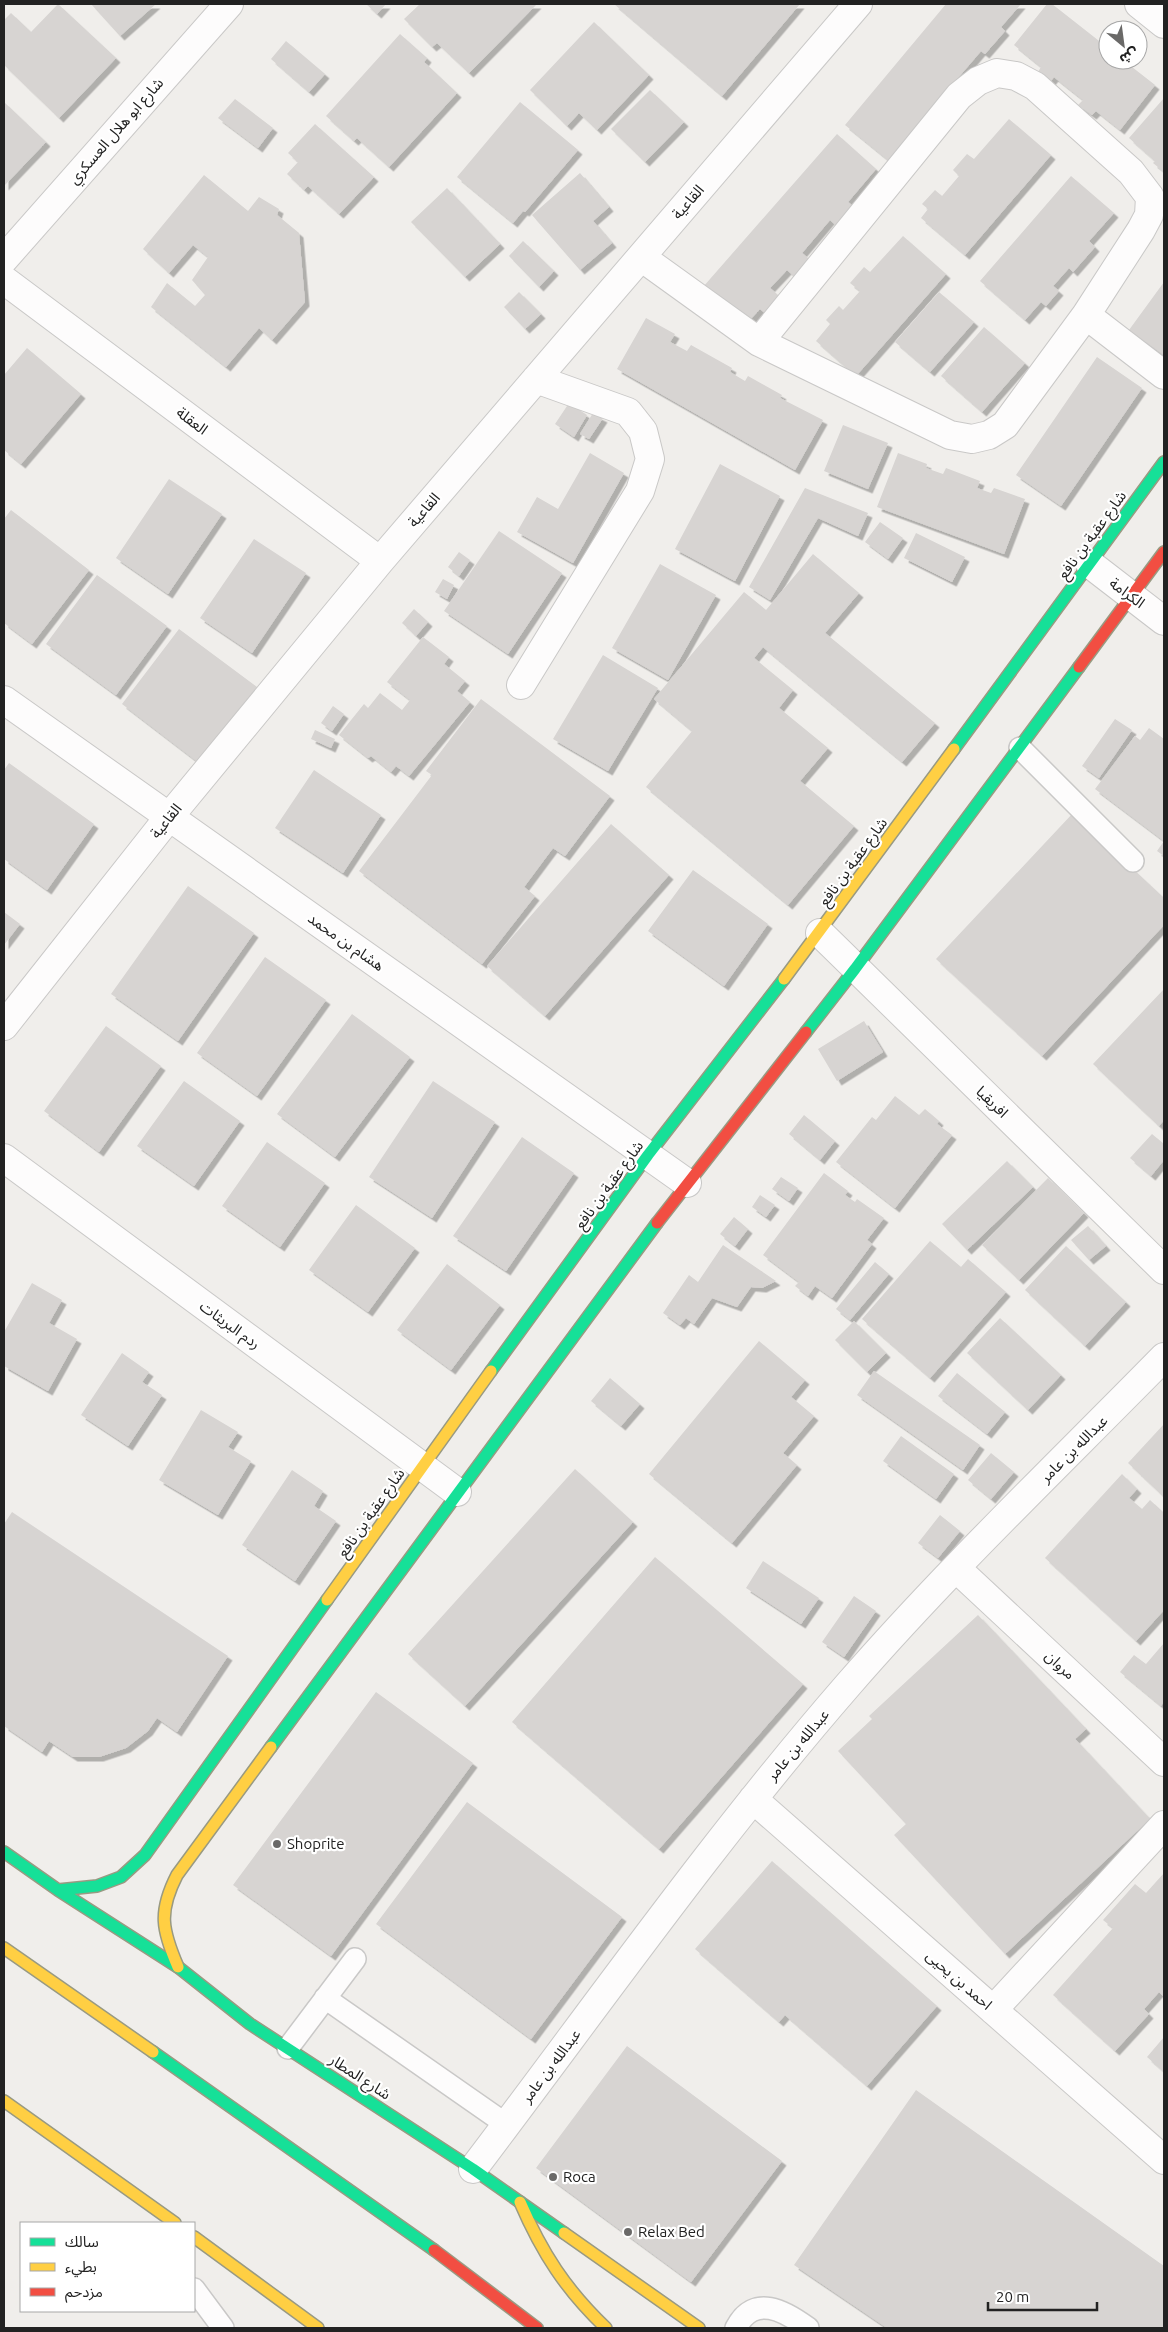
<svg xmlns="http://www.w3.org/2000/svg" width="1168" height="2332" viewBox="0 0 1168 2332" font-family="Ubuntu,'Noto Sans Arabic',sans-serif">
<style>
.building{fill:#d7d4d2;filter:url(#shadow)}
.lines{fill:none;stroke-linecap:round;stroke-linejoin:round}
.lane-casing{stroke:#c9c8c7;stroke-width:24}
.street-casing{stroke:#c9c8c7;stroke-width:30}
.fast-casing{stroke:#999a82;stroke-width:14}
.slow-casing{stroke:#999a82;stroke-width:14}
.jam-casing{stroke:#999a82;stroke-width:14}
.lane{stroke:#fdfcfc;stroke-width:21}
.street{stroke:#fdfcfc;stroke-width:28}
.fast{stroke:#16e098;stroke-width:11}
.slow{stroke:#ffcf43;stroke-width:11}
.jam{stroke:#f24e42;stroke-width:11}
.poi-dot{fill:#6a6968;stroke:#fff;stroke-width:2}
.labels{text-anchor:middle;stroke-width:4.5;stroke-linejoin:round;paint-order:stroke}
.street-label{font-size:15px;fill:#222;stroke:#fff}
.poi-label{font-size:15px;fill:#222;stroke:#fff;text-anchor:start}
</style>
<defs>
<filter id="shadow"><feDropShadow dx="4.5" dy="4.5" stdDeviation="0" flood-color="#0004"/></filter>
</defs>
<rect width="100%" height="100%" fill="#f0eeeb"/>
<!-- building -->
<path class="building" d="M58,4L116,58L59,118L4,65V20L11,13L31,32Z
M91,4H156L120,36Z
M366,4H386L377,14Z
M420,4H537L469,73L437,43L432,47L404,19Z
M614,4H800L722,96Z
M946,4H1021L1001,27L1005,31L985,54L981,51L916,127L921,130L909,144L905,140L888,160L845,125Z
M1047,4H1052L1108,48V60H1123L1155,85L1120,130L1096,111L1092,115L1078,105L1083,100L1054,77L1050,82L1038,72L1041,67L1014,45Z
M594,22L649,75L597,130L579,113L567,126L530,90Z
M400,34L427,58L424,62L457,93L389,167L357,138L354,141L326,116Z
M286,41L325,74L309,92L271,59Z
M650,90L684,122L645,162L611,129Z
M1164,98V172L1153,163L1155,161L1129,138Z
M235,99L273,128L258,148L218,118Z
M4,102L46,142L4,186Z
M520,102L578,150L525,212L523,211L513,223L457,177Z
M1009,119L1051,155L965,255L921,218L928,209L922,204L935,190L942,196L959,176L953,170L967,154L974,159Z
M315,124L374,177L339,214L308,186L304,190L287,174L298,162L288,153Z
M837,134L876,169L848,202L855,208L839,228L830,220L802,253L809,259L794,276L787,270L770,288L779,296L765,313L760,309L746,324L703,287Z
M580,173L609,207L593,221L612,243L580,270L532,215Z
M204,175L248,211L259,197L279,209L277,215L299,233L305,302L272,340L259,328L226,367L151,307L167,283L195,306L205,295L192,280L208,257L193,245L169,273L143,249Z
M1071,176L1114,213L1089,241L1095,247L1073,272L1069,268L1053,286L1059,291L1046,306L1041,302L1025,320L980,281Z
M447,188L500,244L465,277L411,222Z
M903,236L946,274L856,376L816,341L830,324L826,320L839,306L843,310L860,291L850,283L864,267L870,272Z
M523,241L554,271L539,287L509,256Z
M1164,282V355L1129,330Z
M519,292L541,314L525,329L504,307Z
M939,292L974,322L930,372L895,342Z
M646,318L675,334L670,342L687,351L691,345L732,368L730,372L745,381L748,376L782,395L780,398L823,420L795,470L617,369Z
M984,327L1025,363L982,412L941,376Z
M27,348L81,394L21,464L4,450V375Z
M1097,357L1142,388L1061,506L1016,475Z
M569,403L587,415L574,437L555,424Z
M593,413L603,418L589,439L580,434Z
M843,425L888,443L868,489L824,471Z
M590,453L624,473L573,563L517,532L537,497L558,509Z
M898,453L927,464L926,468L943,474L946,468L980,481L977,488L991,493L994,488L1025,499L1004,554L877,507Z
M720,464L780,496L735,581L675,549Z
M169,479L222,514L168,594L116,558Z
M805,488L868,513L858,536L818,518L770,600L749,587Z
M11,510L89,570L32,644L4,623V519Z
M880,522L903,538L888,559L865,542Z
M499,531L562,573L508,654L444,611Z
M916,533L965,557L952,582L904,558Z
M254,539L306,573L252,653L200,618Z
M459,552L470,560L459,576L448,567Z
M813,554L859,593L825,633L935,723L902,762L763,647L754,658L793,690L779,708L828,748L800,781L854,826L788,905L646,787L692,731L654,699L744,592L766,610Z
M660,564L716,595L668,680L612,648Z
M97,575L167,626L116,695L46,644Z
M443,579L454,585L447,599L435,592Z
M414,609L428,622L416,636L402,623Z
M179,629L261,690L203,766L122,704Z
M423,637L449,657L444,664L465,681L457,691L470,702L409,776L396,766L391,772L371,756L368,758L339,735L364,704L368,708L380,693L402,710L410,700L387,682Z
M603,655L658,688L608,771L553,739Z
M481,699L610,796L565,856L553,848L524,887L535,896L482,964L359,871L432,775L426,771Z
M333,706L344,714L332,731L321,723Z
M1115,719L1132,730L1099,778L1082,766Z
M1149,728L1164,739V856L1157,851L1164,841L1095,789L1135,736L1140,740Z
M315,730L335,739L331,748L311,739Z
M9,763L94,824L47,890L4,859V770Z
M314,770L381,815L343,873L275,828Z
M1073,813L1164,898V925L1042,1056L936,959Z
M611,824L669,875L545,1016L487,966Z
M693,870L768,924L724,986L648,931Z
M188,886L254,933L178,1041L111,994Z
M4,912L20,924L4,945Z
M265,957L326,1000L257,1096L197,1053Z
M1164,989V1120L1159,1126L1093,1064Z
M352,1014L410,1057L335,1157L277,1114Z
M864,1021L883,1052L837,1081L818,1049Z
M106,1026L161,1066L99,1152L44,1111Z
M184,1081L240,1121L194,1186L137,1146Z
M433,1081L495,1122L432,1218L369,1177Z
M895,1096L919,1115L925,1109L939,1121L937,1124L952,1135L895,1208L836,1162L872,1117L876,1120Z
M804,1115L835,1141L820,1160L789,1134Z
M1152,1134L1164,1144V1160L1151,1176L1130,1158Z
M522,1137L574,1173L506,1271L453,1236Z
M267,1142L325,1183L280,1247L222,1206Z
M1007,1161L1033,1187L967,1250L942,1224Z
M824,1173L848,1191L845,1195L855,1202L857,1199L884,1218L867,1240L872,1244L832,1298L815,1286L808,1296L795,1286L799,1282L763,1255Z
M781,1177L798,1188L789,1201L772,1189Z
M1048,1178L1084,1213L1019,1280L982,1245Z
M760,1195L775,1205L766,1217L752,1207Z
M356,1205L415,1248L368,1312L309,1270Z
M734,1217L748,1229L735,1246L720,1234Z
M1088,1226L1106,1246L1089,1260L1071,1240Z
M930,1241L961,1267L968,1259L1006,1292L930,1378L862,1319Z
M723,1245L776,1281L762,1288L751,1287L737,1307L712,1298L694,1324L686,1318L680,1325L663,1313L689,1275L698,1282Z
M1066,1246L1126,1302L1085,1346L1025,1290Z
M875,1262L889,1274L850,1320L836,1309Z
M447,1264L500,1305L451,1370L397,1330Z
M32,1283L62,1300L49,1323L77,1339L48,1391L4,1366V1332Z
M1000,1318L1061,1375L1028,1410L967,1353Z
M854,1321L886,1353L867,1372L835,1340Z
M759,1341L805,1380L791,1397L814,1416L783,1453L797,1465L732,1543L649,1474Z
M122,1353L149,1372L142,1382L162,1395L128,1446L81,1415Z
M874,1371L980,1445L963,1470L857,1395Z
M957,1373L1005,1412L987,1434L938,1396Z
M610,1378L640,1404L621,1426L591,1401Z
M201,1410L238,1432L228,1447L251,1461L218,1515L159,1480Z
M1164,1424V1497L1128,1463Z
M901,1436L954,1474L936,1499L883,1461Z
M991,1453L1014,1472L991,1499L968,1480Z
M575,1469L633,1522L465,1706L408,1654Z
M292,1470L323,1491L314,1506L336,1521L295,1581L242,1545Z
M1122,1474L1137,1489L1129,1498L1142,1509L1150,1500L1164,1513V1610L1136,1641L1045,1558Z
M12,1512L228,1656L177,1732L157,1718L148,1731L126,1748L99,1757H73L49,1741L42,1752L4,1726V1524Z
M940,1515L960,1531L938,1558L918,1543Z
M655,1557L803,1684L659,1849L512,1722Z
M763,1561L819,1598L801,1624L746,1588Z
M854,1596L876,1611L844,1657L822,1642Z
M978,1615L1086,1729L1075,1739L1150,1819L1005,1954L894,1835L906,1824L838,1751L872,1719L869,1716Z
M1164,1643V1701L1161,1706L1120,1672L1134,1655L1146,1664Z
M376,1692L473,1763L331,1956L233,1885Z
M467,1802L622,1917L531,2039L376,1924Z
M772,1861L937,2006L867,2086L785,2015L779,2022L695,1949Z
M1164,1873V1997L1159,1992L1144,2009L1149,2014L1115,2051L1053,1995L1113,1928L1103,1920L1135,1884L1146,1893Z
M1164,2037V2072L1147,2057Z
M627,2046L782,2161L691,2282L536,2168Z
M916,2090L1164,2266V2328H887L794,2265Z"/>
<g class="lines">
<!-- lane casing -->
<g class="lane-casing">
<path id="lane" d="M1020,748L1133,861
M325,1998L507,2125
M288,2048L355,1959
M194,2289L223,2328
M736,2328C754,2293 785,2311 808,2328"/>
</g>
<!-- street casing -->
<g class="street-casing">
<path id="street" d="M1139,4L1164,24
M641,257L759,342L950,435L972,439L989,435L1005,425L1086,315L1141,230L1149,215L1150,197L1131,172L1035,86L1016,76L997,73L978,81L959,96L759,342
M4,259L229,4
M4,280L380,561
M1086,315L1164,375
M1090,564L1164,621
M521,685L640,491L650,459L643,431L628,412L536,379
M4,700L687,1183
M820,933L1164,1270
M4,1026L169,817L380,561L858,4
M4,1158L457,1492
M956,1568L1164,1762
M753,1799L1164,2160
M993,2010L1164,1825
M473,2169C596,2007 714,1839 848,1685C947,1571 1058,1465 1164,1357"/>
</g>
<!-- fast casing -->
<g class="fast-casing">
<path id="fast" d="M954,749L1164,462
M806,1032L855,969L1079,667
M491,1371L648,1155L784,979
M271,1747L657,1223
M4,1852L58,1890L178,1967L250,2024L473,2169L564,2233
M58,1890L97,1886L121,1877L145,1855L327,1600
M153,2052L434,2250"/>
</g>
<!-- slow casing -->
<g class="slow-casing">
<path id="slow" d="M784,979L954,749
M327,1600L491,1371
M4,1948L153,2052
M178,1967C162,1930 158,1912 177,1875L271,1747
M4,2101L175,2223
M520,2202C542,2253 566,2290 606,2328
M564,2233L699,2328
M194,2237L318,2328"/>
</g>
<!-- jam casing -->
<g class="jam-casing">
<path id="jam" d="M1079,667L1164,552
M657,1223L806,1032
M434,2250L537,2328"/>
</g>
<!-- lane -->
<use href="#lane" class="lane"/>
<!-- street -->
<use href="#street" class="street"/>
<!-- fast -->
<use href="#fast" class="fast"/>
<!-- slow -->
<use href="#slow" class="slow"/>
<!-- jam -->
<use href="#jam" class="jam"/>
</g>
<!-- markers -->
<g class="poi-dot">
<circle cx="277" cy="1844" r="5"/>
<circle cx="553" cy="2177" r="5"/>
<circle cx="628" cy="2232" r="5"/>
</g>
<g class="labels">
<!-- street labels -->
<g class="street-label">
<text transform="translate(116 131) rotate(-49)" y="5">شارع ابو هلال العسكري</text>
<text transform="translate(688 202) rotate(-49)" y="5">القاعية</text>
<text transform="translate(192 421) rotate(37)" y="5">العقلة</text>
<text transform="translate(424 510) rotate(-49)" y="5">القاعية</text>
<text transform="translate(1092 535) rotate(-54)" y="5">شارع عقبة بن نافع</text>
<text transform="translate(1127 593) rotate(37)" y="5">الكرامة</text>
<text transform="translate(166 821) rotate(-51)" y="5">القاعية</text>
<text transform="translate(853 862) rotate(-54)" y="5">شارع عقبة بن نافع</text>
<text transform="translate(346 942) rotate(35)" y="5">هشام بن محمد</text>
<text transform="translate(992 1102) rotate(44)" y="5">افريقيا</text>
<text transform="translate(609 1185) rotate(-54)" y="5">شارع عقبة بن نافع</text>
<text transform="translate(230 1325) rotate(36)" y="5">ردم البريثات</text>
<text transform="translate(1074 1449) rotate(-45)" y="5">عبدالله بن عامر</text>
<text transform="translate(371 1513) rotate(-55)" y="5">شارع عقبة بن نافع</text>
<text transform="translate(1060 1665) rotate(43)" y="5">مروان</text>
<text transform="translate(798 1745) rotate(-50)" y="5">عبدالله بن عامر</text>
<text transform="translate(959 1980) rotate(41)" y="5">احمد بن يحيى</text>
<text transform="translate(551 2066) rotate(-53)" y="5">عبدالله بن عامر</text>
<text transform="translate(360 2077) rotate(33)" y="5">شارع المطار</text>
</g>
<!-- poi labels -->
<g class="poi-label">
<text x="287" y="1849">Shoprite</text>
<text x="563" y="2182">Roca</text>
<text x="638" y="2237">Relax Bed</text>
</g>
</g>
<!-- border -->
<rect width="1168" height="2332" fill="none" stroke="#222222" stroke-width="10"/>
<!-- legend -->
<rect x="20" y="2222" width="175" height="90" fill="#ffffff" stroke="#a7a7a7"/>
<rect x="30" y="2238" width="25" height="8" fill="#16e098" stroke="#a7a7a7"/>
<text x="65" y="2247" font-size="15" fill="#222222">سالك</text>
<rect x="30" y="2263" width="25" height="8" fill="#ffcf43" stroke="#a7a7a7"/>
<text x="65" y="2272" font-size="15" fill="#222222">بطيء</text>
<rect x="30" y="2288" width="25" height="8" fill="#f24e42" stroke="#a7a7a7"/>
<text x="65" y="2297" font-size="15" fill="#222222">مزدحم</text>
<!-- north arrow -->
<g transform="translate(1123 45) rotate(151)"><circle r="24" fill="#ffffff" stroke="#a7a7a7"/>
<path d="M0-4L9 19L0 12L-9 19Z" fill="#6a6968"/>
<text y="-8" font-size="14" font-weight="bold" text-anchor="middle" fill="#222222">ش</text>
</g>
<!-- scale -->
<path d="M988 2302v8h109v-8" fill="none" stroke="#222222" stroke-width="2.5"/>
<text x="996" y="2302" font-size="15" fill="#222222" stroke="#ffffff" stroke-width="4" paint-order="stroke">20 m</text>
</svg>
